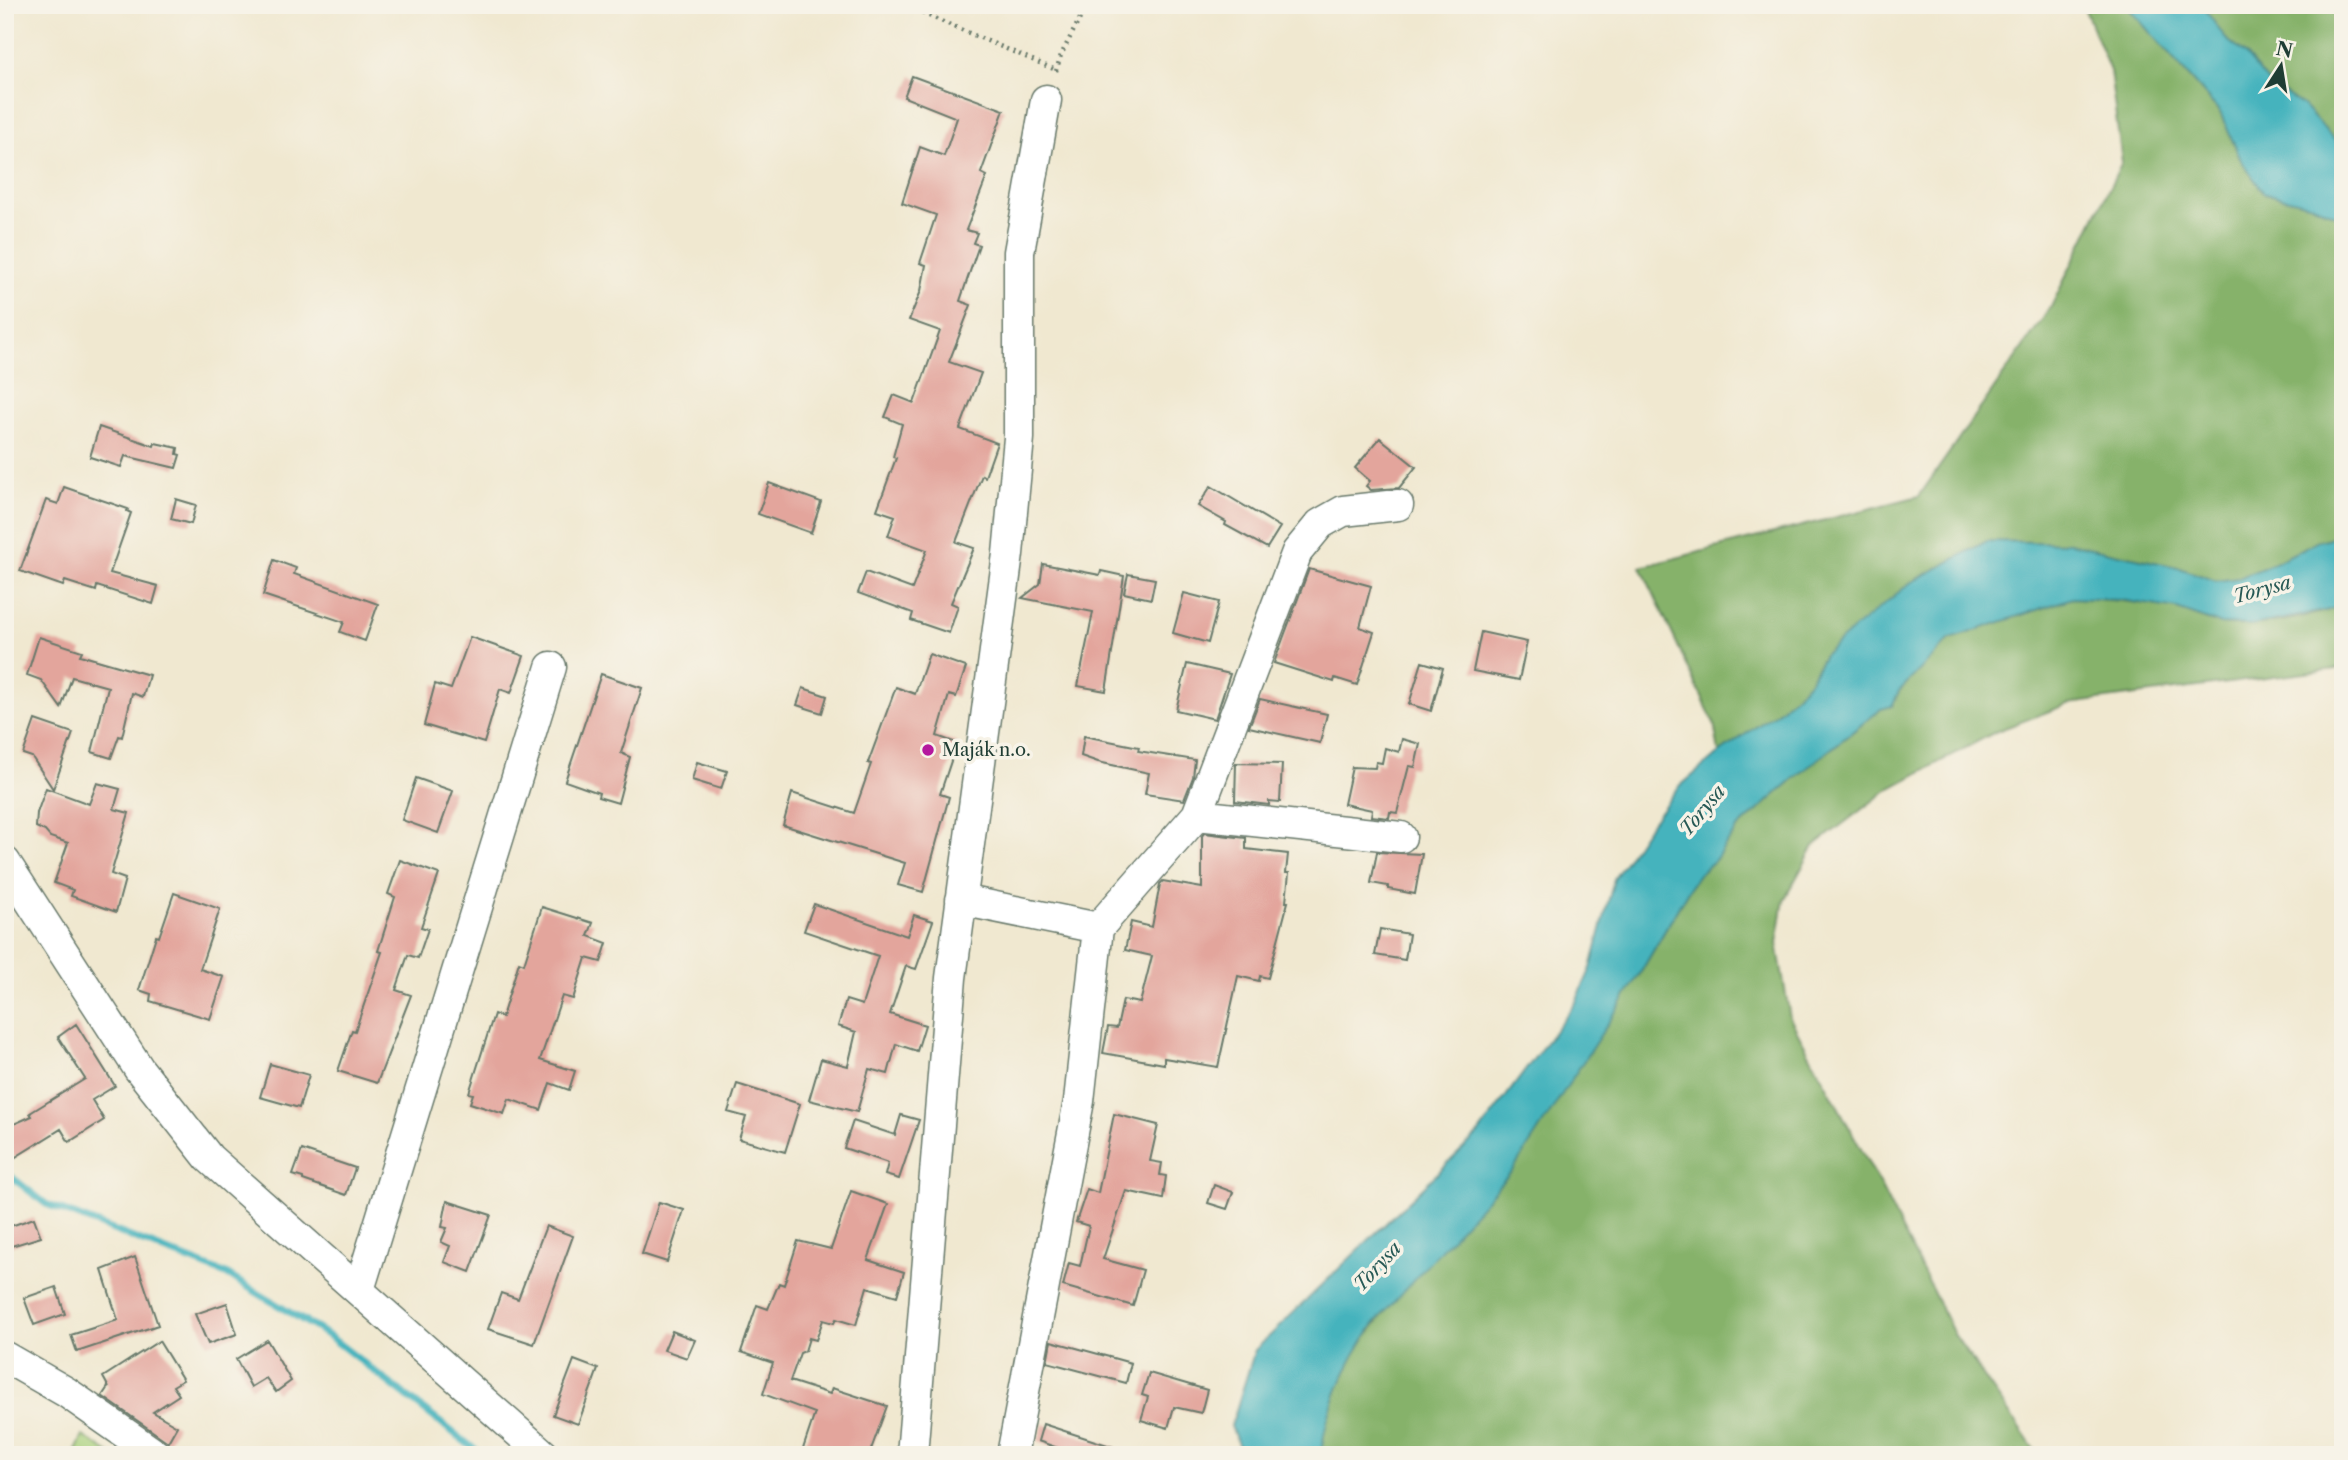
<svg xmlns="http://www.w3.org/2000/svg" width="2348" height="1460" viewBox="0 0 2348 1460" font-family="'Libre Caslon Text',serif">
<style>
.green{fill:#a8d07b;stroke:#648658;stroke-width:2}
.forest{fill:#86b26b;stroke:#527850;stroke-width:2}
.water{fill:#44b3bd;stroke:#327878;stroke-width:2}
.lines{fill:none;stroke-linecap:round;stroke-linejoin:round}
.stream{stroke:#44b3bd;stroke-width:7}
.building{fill:#e3a59c}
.minor-casing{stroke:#68796b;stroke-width:33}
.path{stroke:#68796b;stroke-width:4.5;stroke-dasharray:2 5;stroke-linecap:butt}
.minor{stroke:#fff;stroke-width:30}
.poi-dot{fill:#b5179e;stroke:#f7f3e8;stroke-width:2.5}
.labels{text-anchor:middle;stroke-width:7;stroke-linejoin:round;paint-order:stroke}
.poi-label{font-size:18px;fill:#1f3d34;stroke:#f7f3e8;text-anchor:start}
.water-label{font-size:19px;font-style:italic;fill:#285a56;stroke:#f7f3e8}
</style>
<rect width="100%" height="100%" fill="#f7f3e8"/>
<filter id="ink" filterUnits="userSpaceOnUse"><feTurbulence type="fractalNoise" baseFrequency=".0143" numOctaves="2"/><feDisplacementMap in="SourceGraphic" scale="14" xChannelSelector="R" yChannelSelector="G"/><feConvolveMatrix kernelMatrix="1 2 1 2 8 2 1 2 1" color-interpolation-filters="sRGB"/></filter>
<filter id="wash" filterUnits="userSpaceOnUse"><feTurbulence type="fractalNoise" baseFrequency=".00686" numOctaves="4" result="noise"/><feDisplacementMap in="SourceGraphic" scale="28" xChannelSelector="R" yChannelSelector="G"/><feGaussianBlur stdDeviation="1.57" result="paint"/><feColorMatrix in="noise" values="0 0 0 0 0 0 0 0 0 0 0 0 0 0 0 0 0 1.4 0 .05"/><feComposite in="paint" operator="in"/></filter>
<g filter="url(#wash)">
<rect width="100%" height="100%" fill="#f0e8d0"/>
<!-- green -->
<path class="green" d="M83,1436L112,1455H74Z"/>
<!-- forest -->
<path class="forest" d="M2083,5H2126L2220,112L2241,160L2264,193L2313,205L2343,218V535L2318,541L2275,563L2239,578L2216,581L2177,567L2069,543L1987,541L1910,583L1824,655L1809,682L1780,710L1719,753L1714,723L1641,567L1919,496L2051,307L2122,162L2110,71Z
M2202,5H2343V149L2303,106L2267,81L2245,54L2225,38Z
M2072,598C2107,599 2140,602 2174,608C2190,612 2205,621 2221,624C2253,629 2312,617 2343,605V668L2068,704L1997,731L1887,790L1814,846L1784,900L1777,943L1790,1018L1874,1173L1954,1334L2038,1455H1321L1324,1427L1338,1388L1357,1349L1638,977L1696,877L1715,860L1737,829L1792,780L1881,709L1892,706L1899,691L1950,639Z"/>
<!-- water -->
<path class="water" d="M2126,5H2202L2225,38L2245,54L2267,81L2303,106L2343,149V218L2313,205L2264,193L2241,160L2220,112Z
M2343,535V605L2329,610L2252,625L2220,624L2177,609L2121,600L2072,598L1950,639L1899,691L1892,706L1881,709L1792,780L1737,829L1715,860L1696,877L1638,977L1513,1170L1374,1324C1347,1364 1326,1406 1321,1455H1242L1231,1426L1255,1350L1478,1134L1576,1002L1591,968L1614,879L1646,830L1679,787L1719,753L1780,710L1809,682L1824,655L1857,626L1910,583L1987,541L2069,543L2177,567L2216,581L2239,578L2275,563L2318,541Z"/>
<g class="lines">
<!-- stream -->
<path class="stream" d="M5,1165L9,1175L46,1204L226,1274L329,1336L482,1455"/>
</g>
<g id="blocks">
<!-- building -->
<path class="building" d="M912,76L1004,110L981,173L987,176L966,230L977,233L973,243L979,245L960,301L971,305L949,362L981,373L960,429L997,443L985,477L982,475L956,542L974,548L951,603L958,606L949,633L911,620L913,613L858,593L866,572L912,589L927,550L888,536L895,516L877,510L896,458L893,457L902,424L885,417L894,395L914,403L940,331L909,320L921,291L926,265L920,263L936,215L902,203L920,147L944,156L957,118L904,97Z
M99,427L154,446L155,443L178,448L177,454L180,455L176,468L125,456L121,467L90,457Z
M1380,438L1416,467L1399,488L1371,490L1366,486L1370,481L1355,468Z
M769,483L821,502L811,533L758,514Z
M1211,486L1280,527L1267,548L1225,525L1226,522L1198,506Z
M64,487L128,509L127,511L131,513L110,573L158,586L153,604L97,586L96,591L65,581L63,586L20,571L46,500L58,504Z
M176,499L196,505L191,524L171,519Z
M274,560L296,568L294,574L378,604L365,641L340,632L344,622L263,595Z
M1043,564L1100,575L1101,571L1124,576L1106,691L1078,686L1093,612L1022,598L1040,584Z
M1309,569L1371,586L1360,627L1374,632L1357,685L1335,678L1334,682L1274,663Z
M1128,574L1155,579L1151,599L1124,593Z
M1184,593L1219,602L1208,643L1173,633Z
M1481,632L1527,642L1519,680L1473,671Z
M39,637L82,651L80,655L149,675L143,697L132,693L122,737L119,736L111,758L92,752L108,687L72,677L61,708L41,680L27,675Z
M470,637L524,656L511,693L500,689L484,743L424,725L435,684L451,689Z
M929,654L966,667L956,697L949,695L937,736L957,743L940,794L949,797L923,892L898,885L905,863L783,825L792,793L854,813L871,764L868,763L896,687L915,694Z
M1422,662L1443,668L1431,711L1409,704Z
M1187,664L1230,674L1215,719L1176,710Z
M601,674L642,688L621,753L630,757L618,803L598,797L599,793L565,781Z
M803,688L827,696L822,713L797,705Z
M1260,699L1327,714L1320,743L1249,727Z
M35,720L73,733L53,789L32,757L23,754Z
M1084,736L1139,747L1138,751L1195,760L1193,777L1184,800L1145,794L1149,773L1098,762L1081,756Z
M1402,739L1420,744L1415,767L1409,766L1397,813L1390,812L1389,818L1371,816L1372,810L1344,804L1352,767L1375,768L1376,762L1382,763L1385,748L1399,752Z
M697,762L727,771L721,789L692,780Z
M1236,763L1282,764L1280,802L1269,801V805L1235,801Z
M416,778L453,791L438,833L402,820Z
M97,783L120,789L114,809L129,813L111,874L125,879L116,912L71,896L73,890L54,883L68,843L50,837L45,831L36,827L37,813L46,788L89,804Z
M1204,833L1246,838V849L1288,854L1286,873H1289L1286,902H1288L1268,978L1260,976L1259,981L1238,976L1218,1067L1164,1058V1064L1103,1053L1108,1027L1117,1028L1123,1000L1140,1003L1152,956L1125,950L1131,922L1152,927L1160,884L1163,881L1202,888V836Z
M1377,852L1422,854L1415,894L1388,889V886L1371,883Z
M400,860L439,874L421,927L428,929L418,958L408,955L396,990L411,995L377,1083L338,1071L352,1030L355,1031L382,952L378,951L395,897L388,894Z
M174,893L220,909L200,969L224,977L210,1019L150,1001L151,994L139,990L156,936L159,937Z
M814,904L907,936L914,915L933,921L916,969L906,966L890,1014L925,1025L917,1051L896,1044L888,1074L869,1069L857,1112L809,1100L821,1059L848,1066L856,1032L838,1026L846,1000L862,1005L878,956L804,931Z
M542,907L593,923L588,936L607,943L601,962L586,958L573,999L562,996L540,1060L575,1071L569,1090L550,1083L541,1110L509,1099L504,1114L470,1103L473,1094L469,1093L494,1014L502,1017L519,962L524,964Z
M1380,929L1409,934L1405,960L1375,955Z
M76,1024L115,1086L92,1100L104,1120L69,1142L61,1129L14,1158L5,1138V1128L32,1116L30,1113L85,1079L58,1037Z
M270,1064L309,1075L299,1108L260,1097Z
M737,1084L800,1104L785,1152L739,1139L746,1117L728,1112Z
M1114,1114L1158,1125L1150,1161L1162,1163L1160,1175L1166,1176L1163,1199L1126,1191L1103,1259L1143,1270L1133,1306L1063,1286L1069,1263L1080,1266L1089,1226L1076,1222L1087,1189L1098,1193Z
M901,1115L919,1120L899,1179L885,1175L888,1163L844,1148L853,1121L895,1135Z
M302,1150L355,1168L346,1195L303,1180V1178L293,1175Z
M1214,1185L1233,1192L1227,1209L1208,1203Z
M851,1191L888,1204L868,1260L904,1272L897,1296L867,1287L856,1325L836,1319L834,1323L823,1320L816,1340L809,1338L805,1351L800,1353L790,1381L830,1394L832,1388L887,1406L869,1455H801L815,1413L763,1394L773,1363L741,1352L757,1305L768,1309L779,1283L784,1285L798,1241L831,1249Z
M447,1201L491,1215L470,1272L444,1262L450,1246L441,1242L447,1228L442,1227Z
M659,1202L684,1210L667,1262L642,1254Z
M34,1218L41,1237L5,1248V1228Z
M546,1226L573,1236L534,1344L488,1329L501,1293L518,1299Z
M135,1257L158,1325L77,1352L71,1335L118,1320L102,1270Z
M56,1287L65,1314L34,1325L24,1298Z
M227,1303L237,1334L208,1344L195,1314Z
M672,1331L695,1340L687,1358L664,1350Z
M267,1340L291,1381L276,1392L266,1378L251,1387L236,1359Z
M159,1341L183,1380L173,1386L179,1395L153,1412L177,1426L168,1442L102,1396L108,1387L109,1388L103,1377Z
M1051,1341L1131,1363L1126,1383L1047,1362Z
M574,1360L598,1369L578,1424L553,1415Z
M1149,1373L1207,1390L1201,1413L1174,1407L1168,1428L1141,1420L1148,1397L1142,1395Z
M1043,1424L1126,1451V1455H1078L1038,1441Z"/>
</g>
</g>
<g filter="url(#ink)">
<use href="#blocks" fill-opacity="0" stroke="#68796b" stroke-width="2"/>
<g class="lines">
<!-- minor casing -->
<g class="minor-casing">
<path id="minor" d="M1197,815L1401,837
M5,862L139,1069L209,1158L544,1455
M961,900L1098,928
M359,1290L551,667
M5,1357L66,1392L156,1455
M912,1455L951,978L1008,554L1019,438V252L1046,100
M1012,1455L1079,1101L1098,928L1197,815L1297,552L1320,524L1343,511L1398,505"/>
</g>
<!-- path -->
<path class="path" d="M903,5L1056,70
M1056,71L1061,55L1087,5"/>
<!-- minor -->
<use href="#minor" class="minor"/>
</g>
</g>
<!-- markers -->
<circle class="poi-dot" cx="928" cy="750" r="7"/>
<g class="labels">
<!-- poi labels -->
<g class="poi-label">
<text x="942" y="756">Maják n.o.</text>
</g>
<!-- water labels -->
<g class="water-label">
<text transform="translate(2262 589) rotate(-15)" y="7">Torysa</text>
<text transform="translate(1702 810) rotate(-50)" y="7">Torysa</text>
<text transform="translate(1377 1266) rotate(-47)" y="7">Torysa</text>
</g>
</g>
<!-- margin -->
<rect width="2348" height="1460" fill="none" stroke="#f7f3e8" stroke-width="28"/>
<!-- north arrow -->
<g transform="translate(2281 66) rotate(12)" stroke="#f7f3e8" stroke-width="5" paint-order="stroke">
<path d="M0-5L12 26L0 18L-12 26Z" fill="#1f3d34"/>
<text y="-10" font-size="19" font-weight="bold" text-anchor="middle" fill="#1f3d34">N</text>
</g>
</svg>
